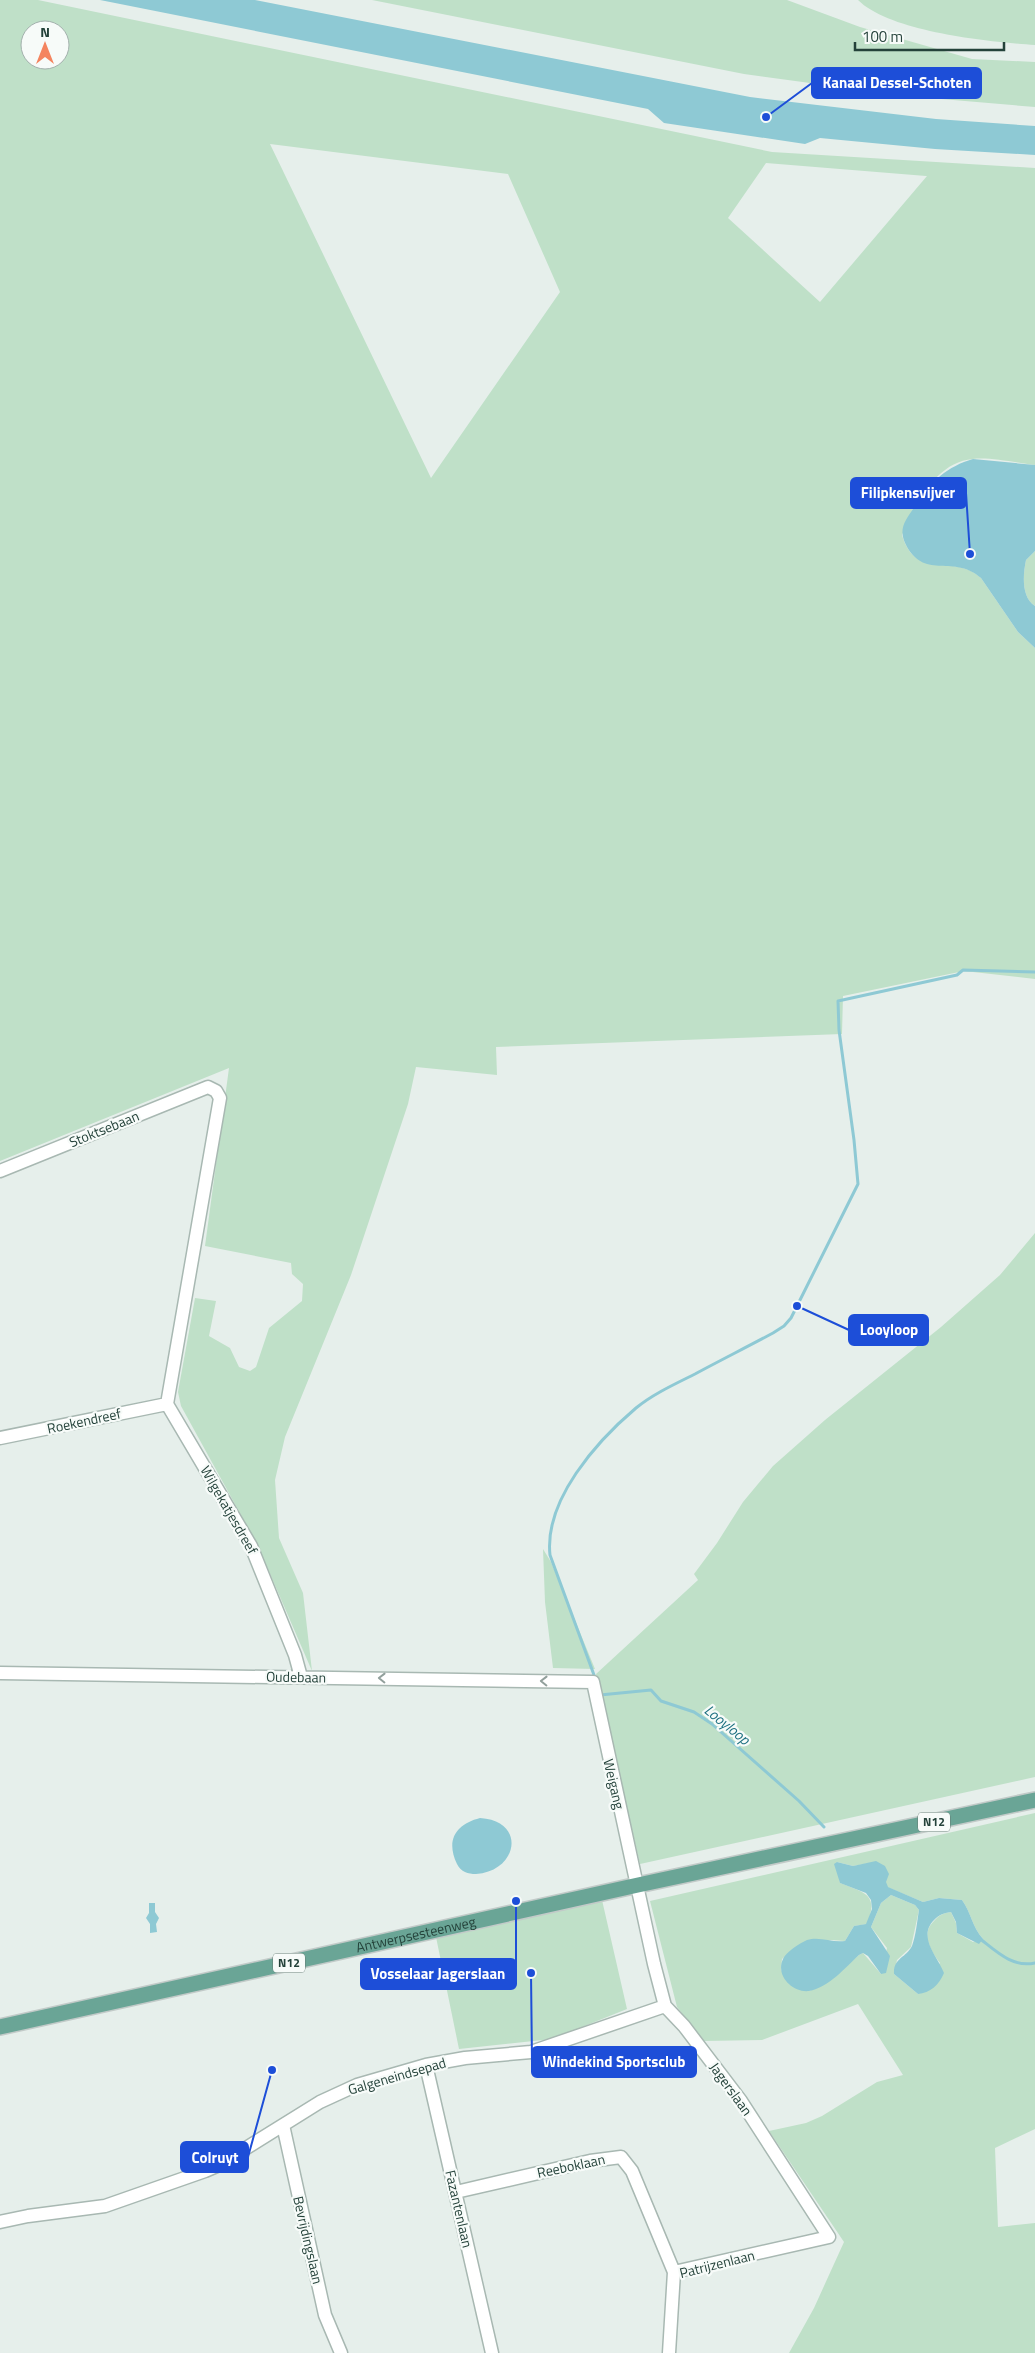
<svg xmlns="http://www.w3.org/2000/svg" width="1035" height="2353" viewBox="0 0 1035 2353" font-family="'Titillium Web',sans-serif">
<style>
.green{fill:#bfe0c8;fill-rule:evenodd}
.water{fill:#8ec9d4}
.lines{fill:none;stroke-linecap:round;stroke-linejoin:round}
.stream{stroke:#8ec9d4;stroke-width:3}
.minor-casing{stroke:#a8b8b2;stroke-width:15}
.major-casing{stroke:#c2cac8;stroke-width:18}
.minor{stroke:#fff;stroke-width:12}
.major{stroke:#6aa596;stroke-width:15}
.oneway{stroke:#92a09c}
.labels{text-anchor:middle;stroke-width:4.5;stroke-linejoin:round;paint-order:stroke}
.shield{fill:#f7fbf9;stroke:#637a73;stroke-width:1}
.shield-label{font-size:12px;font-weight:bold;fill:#24423a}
.street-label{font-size:14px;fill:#24423a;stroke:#f7fbf9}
.water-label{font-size:15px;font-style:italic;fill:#1c6f80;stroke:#f7fbf9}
.leader{fill:none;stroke:#1d4ed8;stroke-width:2}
.callout-dot{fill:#1d4ed8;stroke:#f7fbf9;stroke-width:2}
.callout{fill:#1d4ed8;stroke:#1d4ed8;stroke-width:2}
.callout-label{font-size:15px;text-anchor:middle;font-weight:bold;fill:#fff}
</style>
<rect width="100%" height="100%" fill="#e6efeb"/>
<!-- green -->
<path class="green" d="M0,0H38L772,152L1035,168V465C1017,463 990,457 973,459C935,462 916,505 902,535C916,582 953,552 981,578L1018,632L1035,648V979L964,971L843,996L842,1034L496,1047L497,1075L416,1067L408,1104L351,1275L285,1437L275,1480L279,1538L303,1593L312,1671L258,1546L181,1406L178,1392L195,1298L216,1301L209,1336L230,1348L239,1367L250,1371L256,1367L269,1328L302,1301L303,1284L292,1274L291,1263L205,1246L229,1068L0,1161ZM30,30H60V60H30ZM270,144L508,174L560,292L431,478ZM766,163L926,176H927L820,302L728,218Z
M372,0H787L860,27L972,59L1035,62V107L906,96L744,74Z
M858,0H1035V45C990,42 890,32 858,0Z
M1035,551V606C1021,597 1023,575 1026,560Z
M1035,1233V1777L640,1864L596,1674L698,1580L694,1574L717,1543L743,1502L773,1466L825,1420L941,1327L1000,1275Z
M543,1549L551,1562L595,1669L553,1668L545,1602Z
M1035,1813V2129L995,2148L998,2227L1035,2223V2353H789L814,2308L844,2242L769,2131L806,2123L822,2116L877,2082L903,2075L858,2004L762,2040L704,2041L677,2007L650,1901ZM837,1862L853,1866L876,1862L887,1887L923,1902L939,1898L962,1900C971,1912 972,1927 983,1939L973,1942L957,1933L956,1923L951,1912C943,1913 939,1915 934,1921C920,1934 931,1951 940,1963L918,1994L894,1974L897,1960L911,1947L919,1910L915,1905L891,1895L881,1903L871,1927L887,1948L881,1974L863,1953L859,1955L823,1985L809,1991L781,1970L782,1959L796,1947L831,1940L845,1941L854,1926L867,1924C879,1894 865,1893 840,1883Z
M602,1900L627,2009L552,2039L459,2049L436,1937Z"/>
<!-- water -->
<path class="water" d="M100,0H255L750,97L936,119L1035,126V155L935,149L820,138L805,144L664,123L648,109Z
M973,459L1035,465V551L1026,560C1023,575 1021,597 1035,606V648L1018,632L981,578C954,554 926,580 907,547C896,528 907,519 917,503C930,482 948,466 973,459Z
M480,1818C527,1821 518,1871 476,1874C468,1874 461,1872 457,1864C445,1839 457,1824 480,1818Z
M876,1861L885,1866L889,1874L886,1882L888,1887L923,1902L939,1898L962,1900C971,1912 972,1927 983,1939L979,1944L957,1933L956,1922L951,1912C943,1913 939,1915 934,1920C917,1937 938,1957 944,1973C939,1985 930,1993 918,1994L894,1974C893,1958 906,1958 912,1946C916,1935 917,1922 919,1910L915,1905L891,1895L881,1903L871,1927L890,1956L886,1973L881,1974L868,1956L863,1953L859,1955C846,1967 828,1988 809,1991C793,1993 775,1976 783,1959C786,1952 800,1943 807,1940C820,1936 832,1943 845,1941L854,1926L866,1924L872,1909L871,1900L866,1893L840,1883L834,1864L837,1862L853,1866Z
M149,1903H155V1912L159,1918L156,1924L157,1932L150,1933V1924L146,1918L149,1913Z"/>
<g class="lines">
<!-- stream -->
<path class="stream" d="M594,1675L550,1555C544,1500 597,1441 636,1408C653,1394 675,1384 695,1374C721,1360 747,1347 773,1333L784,1326L791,1318L858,1184L854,1140L839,1030L838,1001L957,975L963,970L1035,972
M600,1695L651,1690L661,1701L694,1712L712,1724L799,1801L824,1827
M979,1938C996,1951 1012,1968 1035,1963"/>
<!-- minor casing -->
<g class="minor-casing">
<path id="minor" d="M0,1171L208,1087L216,1091L220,1098L167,1404
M167,1404L251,1546L295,1655L301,1677
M0,1438L167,1404
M0,1673L593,1682L654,1964L665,2006L684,2026L741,2101L829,2237L674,2272L669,2353
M426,2065L492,2353
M283,2125L325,2315L341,2353
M456,2192L590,2161L621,2157L632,2171L674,2272
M0,2222L28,2216L105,2206L205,2171L219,2165L320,2102L357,2085L426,2065L465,2058L531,2052L665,2006"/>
</g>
<!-- major casing -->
<g class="major-casing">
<g id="major">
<path id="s1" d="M0,2027L638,1885L1035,1800"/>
</g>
</g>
<!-- minor -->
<use href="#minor" class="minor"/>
<!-- major -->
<use href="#major" class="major"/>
</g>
<!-- one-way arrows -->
<defs><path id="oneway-chevron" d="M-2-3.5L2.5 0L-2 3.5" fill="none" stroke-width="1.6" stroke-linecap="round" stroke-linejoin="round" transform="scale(1.25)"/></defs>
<g class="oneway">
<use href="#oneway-chevron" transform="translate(382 1678) rotate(-179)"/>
<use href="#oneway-chevron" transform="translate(544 1681) rotate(-179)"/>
</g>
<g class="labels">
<!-- shield labels -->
<g class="shield">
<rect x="918" y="1812.5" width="32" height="19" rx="4"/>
<rect x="273" y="1953.5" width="32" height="19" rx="4"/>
</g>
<g class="shield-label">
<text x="934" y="1826">N12</text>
<text x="289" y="1967">N12</text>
</g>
<!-- street labels -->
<g class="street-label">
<text transform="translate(104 1129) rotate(-22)" y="5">Stoktsebaan</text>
<text transform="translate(84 1421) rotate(-12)" y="5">Roekendreef</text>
<text transform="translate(229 1510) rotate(60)" y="5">Wilgekatjesdreef</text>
<text transform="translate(296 1677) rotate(1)" y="5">Oudebaan</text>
<text transform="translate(614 1784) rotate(77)" y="5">Weigang</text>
<text dy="5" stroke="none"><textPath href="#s1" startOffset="426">Antwerpsesteenweg</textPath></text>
<text transform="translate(397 2076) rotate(-16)" y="5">Galgeneindsepad</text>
<text transform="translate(731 2089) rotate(54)" y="5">Jagerslaan</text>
<text transform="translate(571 2166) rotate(-12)" y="5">Reeboklaan</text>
<text transform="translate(459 2209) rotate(77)" y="5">Fazantenlaan</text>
<text transform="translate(308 2240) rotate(77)" y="5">Bevrijdingslaan</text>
<text transform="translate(717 2264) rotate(-14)" y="5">Patrijzenlaan</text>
</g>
<!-- water labels -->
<g class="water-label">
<text transform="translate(727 1725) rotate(39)" y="5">Looyloop</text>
</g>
</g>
<!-- callouts -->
<path class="leader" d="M766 117L812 83M970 554L966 493M797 1306L849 1330M516 1901L516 1974M531 1973L532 2062M272 2070L248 2157"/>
<g class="callout-dot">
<circle cx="766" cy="117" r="5"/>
<circle cx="970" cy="554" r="5"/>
<circle cx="797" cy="1306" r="5"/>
<circle cx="516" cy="1901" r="5"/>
<circle cx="531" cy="1973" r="5"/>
<circle cx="272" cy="2070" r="5"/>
</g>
<g class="callout">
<rect x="812" y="68" width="169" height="30" rx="5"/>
<rect x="851" y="478" width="115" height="30" rx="5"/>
<rect x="849" y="1315" width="79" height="30" rx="5"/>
<rect x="361" y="1959" width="155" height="30" rx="5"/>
<rect x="532" y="2047" width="164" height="30" rx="5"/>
<rect x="181" y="2142" width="67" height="30" rx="5"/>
</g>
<g class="callout-label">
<text x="897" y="88">Kanaal Dessel-Schoten</text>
<text x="908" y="498">Filipkensvijver</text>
<text x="889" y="1335">Looyloop</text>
<text x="438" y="1979">Vosselaar Jagerslaan</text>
<text x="614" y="2067">Windekind Sportsclub</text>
<text x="215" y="2163">Colruyt</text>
</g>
<!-- north arrow -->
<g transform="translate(45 45)"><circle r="24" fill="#f7fbf9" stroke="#a3b1ad"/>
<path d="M0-4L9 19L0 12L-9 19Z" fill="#f4845f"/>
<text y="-8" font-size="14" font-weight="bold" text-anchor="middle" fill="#24423a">N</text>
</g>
<!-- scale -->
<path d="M855 42v8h149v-8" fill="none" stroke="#24423a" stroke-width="2.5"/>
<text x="862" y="42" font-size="15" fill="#24423a" stroke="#f7fbf9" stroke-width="4" paint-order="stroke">100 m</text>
</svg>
